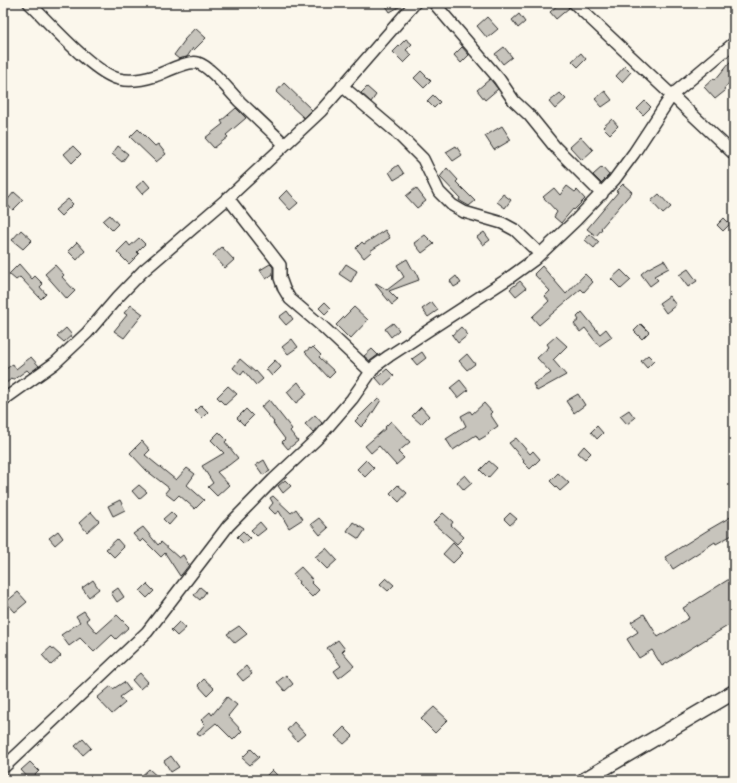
<svg xmlns="http://www.w3.org/2000/svg" width="737" height="783" viewBox="0 0 737 783" font-family="'Balsamiq Sans',sans-serif">
<style>
.building{fill:#c7c4bc;stroke:#2b2b2b}
.lines{fill:none;stroke-linecap:round;stroke-linejoin:round}
.minor-casing{stroke:#2b2b2b;stroke-width:14}
.major-casing{stroke:#2b2b2b;stroke-width:17}
.minor{stroke:#fbf7ec;stroke-width:11}
.major{stroke:#fbf7ec;stroke-width:14}
</style>
<rect width="100%" height="100%" fill="#fbf7ec"/>
<filter id="ink" filterUnits="userSpaceOnUse"><feTurbulence type="fractalNoise" baseFrequency=".025" numOctaves="2"/><feDisplacementMap in="SourceGraphic" scale="8" xChannelSelector="R" yChannelSelector="G"/><feConvolveMatrix kernelMatrix="1 2 1 2 8 2 1 2 1" color-interpolation-filters="sRGB"/></filter>
<g filter="url(#ink)">
<!-- building -->
<path class="building" d="M384,3H406L390,12Z
M560,3H564L569,8L556,19L550,12Z
M519,14L525,22L518,28L512,20Z
M487,17L498,29L487,38L477,26Z
M195,28L206,38L194,50L193,48L187,57L179,59L174,55L185,40H184Z
M406,39L412,44L406,50L412,55L404,63L393,52Z
M462,47L469,55L461,63L454,55Z
M504,47L512,57L503,64L495,54Z
M581,53L586,59L578,67L572,61Z
M734,57V77L724,89L725,91L715,99L704,87L714,78L715,80Z
M625,66L631,72L622,82L616,76Z
M421,71L431,81L424,88L414,78Z
M490,79L498,89L485,100L477,90Z
M284,83L312,110L304,118L276,92Z
M367,87L376,95L371,102L361,93Z
M605,91L612,100L602,107L595,99Z
M560,93L566,99L555,109L549,102Z
M433,95L440,102L434,108L427,101Z
M645,101L651,107L643,115L637,109Z
M236,108L246,118L226,135L228,137L214,148L205,138L223,124L221,121Z
M612,119L618,126L610,134L603,127Z
M502,126L511,140L494,150L485,136Z
M138,129L155,146L158,144L166,154L156,162L130,137Z
M581,137L593,150L582,160L570,147Z
M73,146L81,154L72,163L64,154Z
M118,146L128,154L122,162L112,154Z
M456,146L462,155L453,161L446,152Z
M398,165L404,174L394,180L389,172Z
M602,167L609,175L601,183L593,175Z
M447,168L458,180L456,182L475,201L469,206L462,202L459,200L460,198L440,177Z
M144,180L150,187L142,194L136,187Z
M623,184L632,192L601,228L602,229L596,236L587,229L618,192L616,191Z
M567,186L575,192L577,190L585,199L574,210L573,209L561,223L554,217L557,212L543,197L554,188L560,195Z
M416,188L426,201L417,208L406,196Z
M287,190L298,203L290,210L279,198Z
M14,192L23,200L13,210L5,203Z
M503,194L511,200L505,208L497,202Z
M659,194L671,207L663,214L651,201Z
M68,199L73,204L61,216L55,210Z
M110,215L118,224L112,230L103,221Z
M724,218L730,224L723,231L717,225Z
M21,230L32,240L23,249L12,240Z
M385,230L390,238L370,251L371,252L364,258L356,248L362,242L364,244Z
M484,232L490,240L483,245L477,237Z
M590,234L599,242L594,248L585,240Z
M425,235L434,244L422,253L414,243Z
M139,238L145,244L137,252L139,254L129,264L117,252L127,242L130,246Z
M77,242L85,251L77,260L68,251Z
M222,247L234,260L225,268L213,255Z
M407,259L413,270H415L419,280L389,291L398,300L392,305L375,284L376,283L387,290L404,277L397,265Z
M664,260L669,268L654,276L658,280L650,286L641,274L647,269Z
M19,264L32,279L35,276L43,284L40,287L46,294L41,299L20,277L16,280L9,274Z
M270,264L273,267V274L266,279L260,270Z
M346,264L357,271L351,282L339,274Z
M55,265L64,275L62,277L75,291L67,299L45,274Z
M542,266L566,294L585,274L593,282L584,292L581,289L539,325L532,317L549,301L545,296L550,291L534,274Z
M688,269L697,281L688,287L679,275Z
M621,270L631,280L621,289L611,279Z
M456,276L461,283L454,287L450,281Z
M520,281L526,288L516,296L510,289Z
M669,296L676,305L666,313L659,303Z
M325,302L331,308L325,314L319,308Z
M432,302L438,310L428,317L422,309Z
M131,305L143,314L124,338L114,331L127,315L124,313Z
M354,307L368,320L350,339L336,325Z
M287,311L293,319L286,325L279,317Z
M582,312L600,334L606,329L612,337L599,346L585,328L580,332L574,324L579,320L577,317Z
M393,323L399,330L391,337L385,329Z
M641,324L649,332L642,339L634,331Z
M461,327L468,335L458,343L452,335Z
M66,328L72,335L64,342L57,336Z
M556,336L567,346L553,360L566,375L537,391L533,384L551,373L537,358L549,347L547,344Z
M292,339L298,347L288,354L282,347Z
M313,347L321,355L319,357L335,372L329,378L305,352L310,348L311,349Z
M372,349L378,355L370,361L364,356Z
M422,352L426,358L417,365L412,359Z
M467,354L475,364L467,370L459,361Z
M648,355L654,361L647,368L641,361Z
M31,357L39,366L30,373L27,370L13,380L12,378L3,386V371L13,364L16,369Z
M240,359L255,372L256,371L263,379L256,385L244,371L241,375L233,368Z
M275,360L281,367L272,376L266,369Z
M387,369L394,376L383,386L376,378Z
M460,380L468,390L458,398L450,388Z
M298,382L307,394L296,403L287,392Z
M228,386L237,394L225,405L217,397Z
M578,394L585,405L574,413L566,401Z
M378,398L381,400L368,420L361,427L355,421Z
M269,400L292,429L290,431L298,441L288,449L282,442L285,439L273,423L274,422L261,407Z
M484,403L492,412L490,414L498,426L488,433L489,434L479,440L476,435L453,450L446,439L466,426L461,416L470,411L472,414Z
M201,405L208,412L202,418L195,411Z
M421,407L429,416L421,424L412,416Z
M246,409L253,416L244,425L237,418Z
M629,410L635,418L627,424L620,416Z
M315,415L322,423L313,433L305,424Z
M391,421L410,442L398,452L404,458L396,465L379,446L371,453L365,446L386,428L385,427Z
M597,426L603,433L597,439L591,432Z
M219,432L227,440L225,442L238,458L229,465L217,472L229,485L217,496L208,487L213,483L202,466L224,453L211,440Z
M516,438L530,454L533,451L540,459L530,469L523,462L524,461L509,443Z
M142,441L150,450L145,455L176,480L187,468L195,474L187,485L204,500L195,509L179,495L174,500L165,493L169,488L147,471L130,453Z
M584,446L591,453L585,459L578,453Z
M264,460L270,471L263,475L256,465Z
M366,460L374,468L365,477L357,469Z
M489,461L497,468L488,478L480,470Z
M558,473L569,483L560,491L550,481Z
M465,475L472,483L464,490L457,482Z
M285,480L291,486L283,493L278,486Z
M139,485L147,492L139,499L132,491Z
M398,485L407,493L399,502L390,493Z
M273,496L291,513L296,509L303,519L289,528L279,511L275,514L269,508L273,503L270,498Z
M120,500L125,510L113,516L108,506Z
M91,512L99,521L87,532L79,523Z
M171,512L176,517L169,525L163,519Z
M443,513L453,522L451,525L464,537L457,544L433,523Z
M510,513L517,519L510,525L504,519Z
M734,515V534L716,544L715,542L673,569L665,557L708,530Z
M319,518L328,528L320,535L311,524Z
M260,522L266,529L257,536L251,530Z
M353,522L365,530L359,539L347,531Z
M143,527L158,545L161,542L179,558L183,555L189,565L182,574L180,576L165,553L161,557L143,539L140,542L133,534Z
M58,531L63,538L55,545L49,538Z
M243,531L250,538L244,544L237,537Z
M117,539L124,547L114,557L106,549Z
M453,543L463,553L453,563L443,554Z
M326,548L337,560L327,569L315,557Z
M301,567L313,580L311,582L319,590L312,597L298,583L299,582L293,574Z
M734,576V622L662,666L652,650L639,658L627,639L638,632L631,622L644,614L658,637L689,618L683,608Z
M386,578L394,585L388,591L380,584Z
M93,580L99,589L89,597L82,588Z
M147,584L154,591L147,598L140,591Z
M200,587L206,592L200,600L194,595Z
M118,588L124,597L117,602L111,593Z
M18,592L27,602L15,612L6,602Z
M84,611L89,618L86,620L97,633L117,615L129,627L116,639L112,635L94,652L80,638L69,646L61,635L80,622L76,616Z
M179,622L186,628L177,636L171,630Z
M239,626L247,634L235,643L227,634Z
M338,640L345,649L342,652L354,666L339,678L334,671L341,666L327,648Z
M51,647L61,656L51,665L42,655Z
M246,666L252,674L243,681L237,674Z
M140,673L148,682L140,689L132,680Z
M286,675L293,684L285,691L277,682Z
M204,679L214,688L207,695L198,685Z
M124,682L130,690L120,697L125,703L112,714L97,698L111,686L113,689Z
M227,697L237,705L228,716L242,731L233,740L216,723L200,736L197,734L205,724L201,720L210,712L212,715Z
M434,707L448,720L435,733L421,719Z
M294,722L305,734L297,741L287,730Z
M344,727L353,736L344,744L335,736Z
M83,739L91,748L83,755L75,746Z
M251,749L259,757L250,765L242,758Z
M171,756L179,767L171,772L164,761Z
M30,762L39,771L30,780L21,770Z
M149,769L161,780H137Z
M272,770L282,780H262Z"/>
<g class="lines">
<!-- minor casing -->
<g class="minor-casing">
<path id="minor" d="M29,3C50,23 93,73 119,79C130,82 145,79 155,76C166,72 188,60 198,63C211,67 230,92 240,102C255,116 270,130 284,144
M434,3L499,79L514,101L530,116L555,147L602,194
M574,3L734,154
M342,86L395,131L423,159L439,192L452,205L464,212L502,223L515,230L540,254
M228,198L280,265V278L284,289L290,299L323,327L371,372
M3,400L55,363L87,333L117,298L143,271L228,198L321,111L415,3
M3,768L147,632L228,526L273,480L320,436L352,399L375,366L389,356L506,280L535,259L576,220L614,180L634,153L672,95L734,43"/>
</g>
<!-- major casing -->
<g class="major-casing">
<path id="major" d="M584,780L734,692"/>
</g>
<!-- minor -->
<use href="#minor" class="minor"/>
<!-- major -->
<use href="#major" class="major"/>
</g>
</g>
<!-- margin -->
<rect width="737" height="783" fill="none" stroke="#fbf7ec" stroke-width="16"/>
<rect x="8" y="8" width="721" height="767" fill="none" stroke="#2b2b2b" stroke-width="1.5" filter="url(#ink)"/>
</svg>
